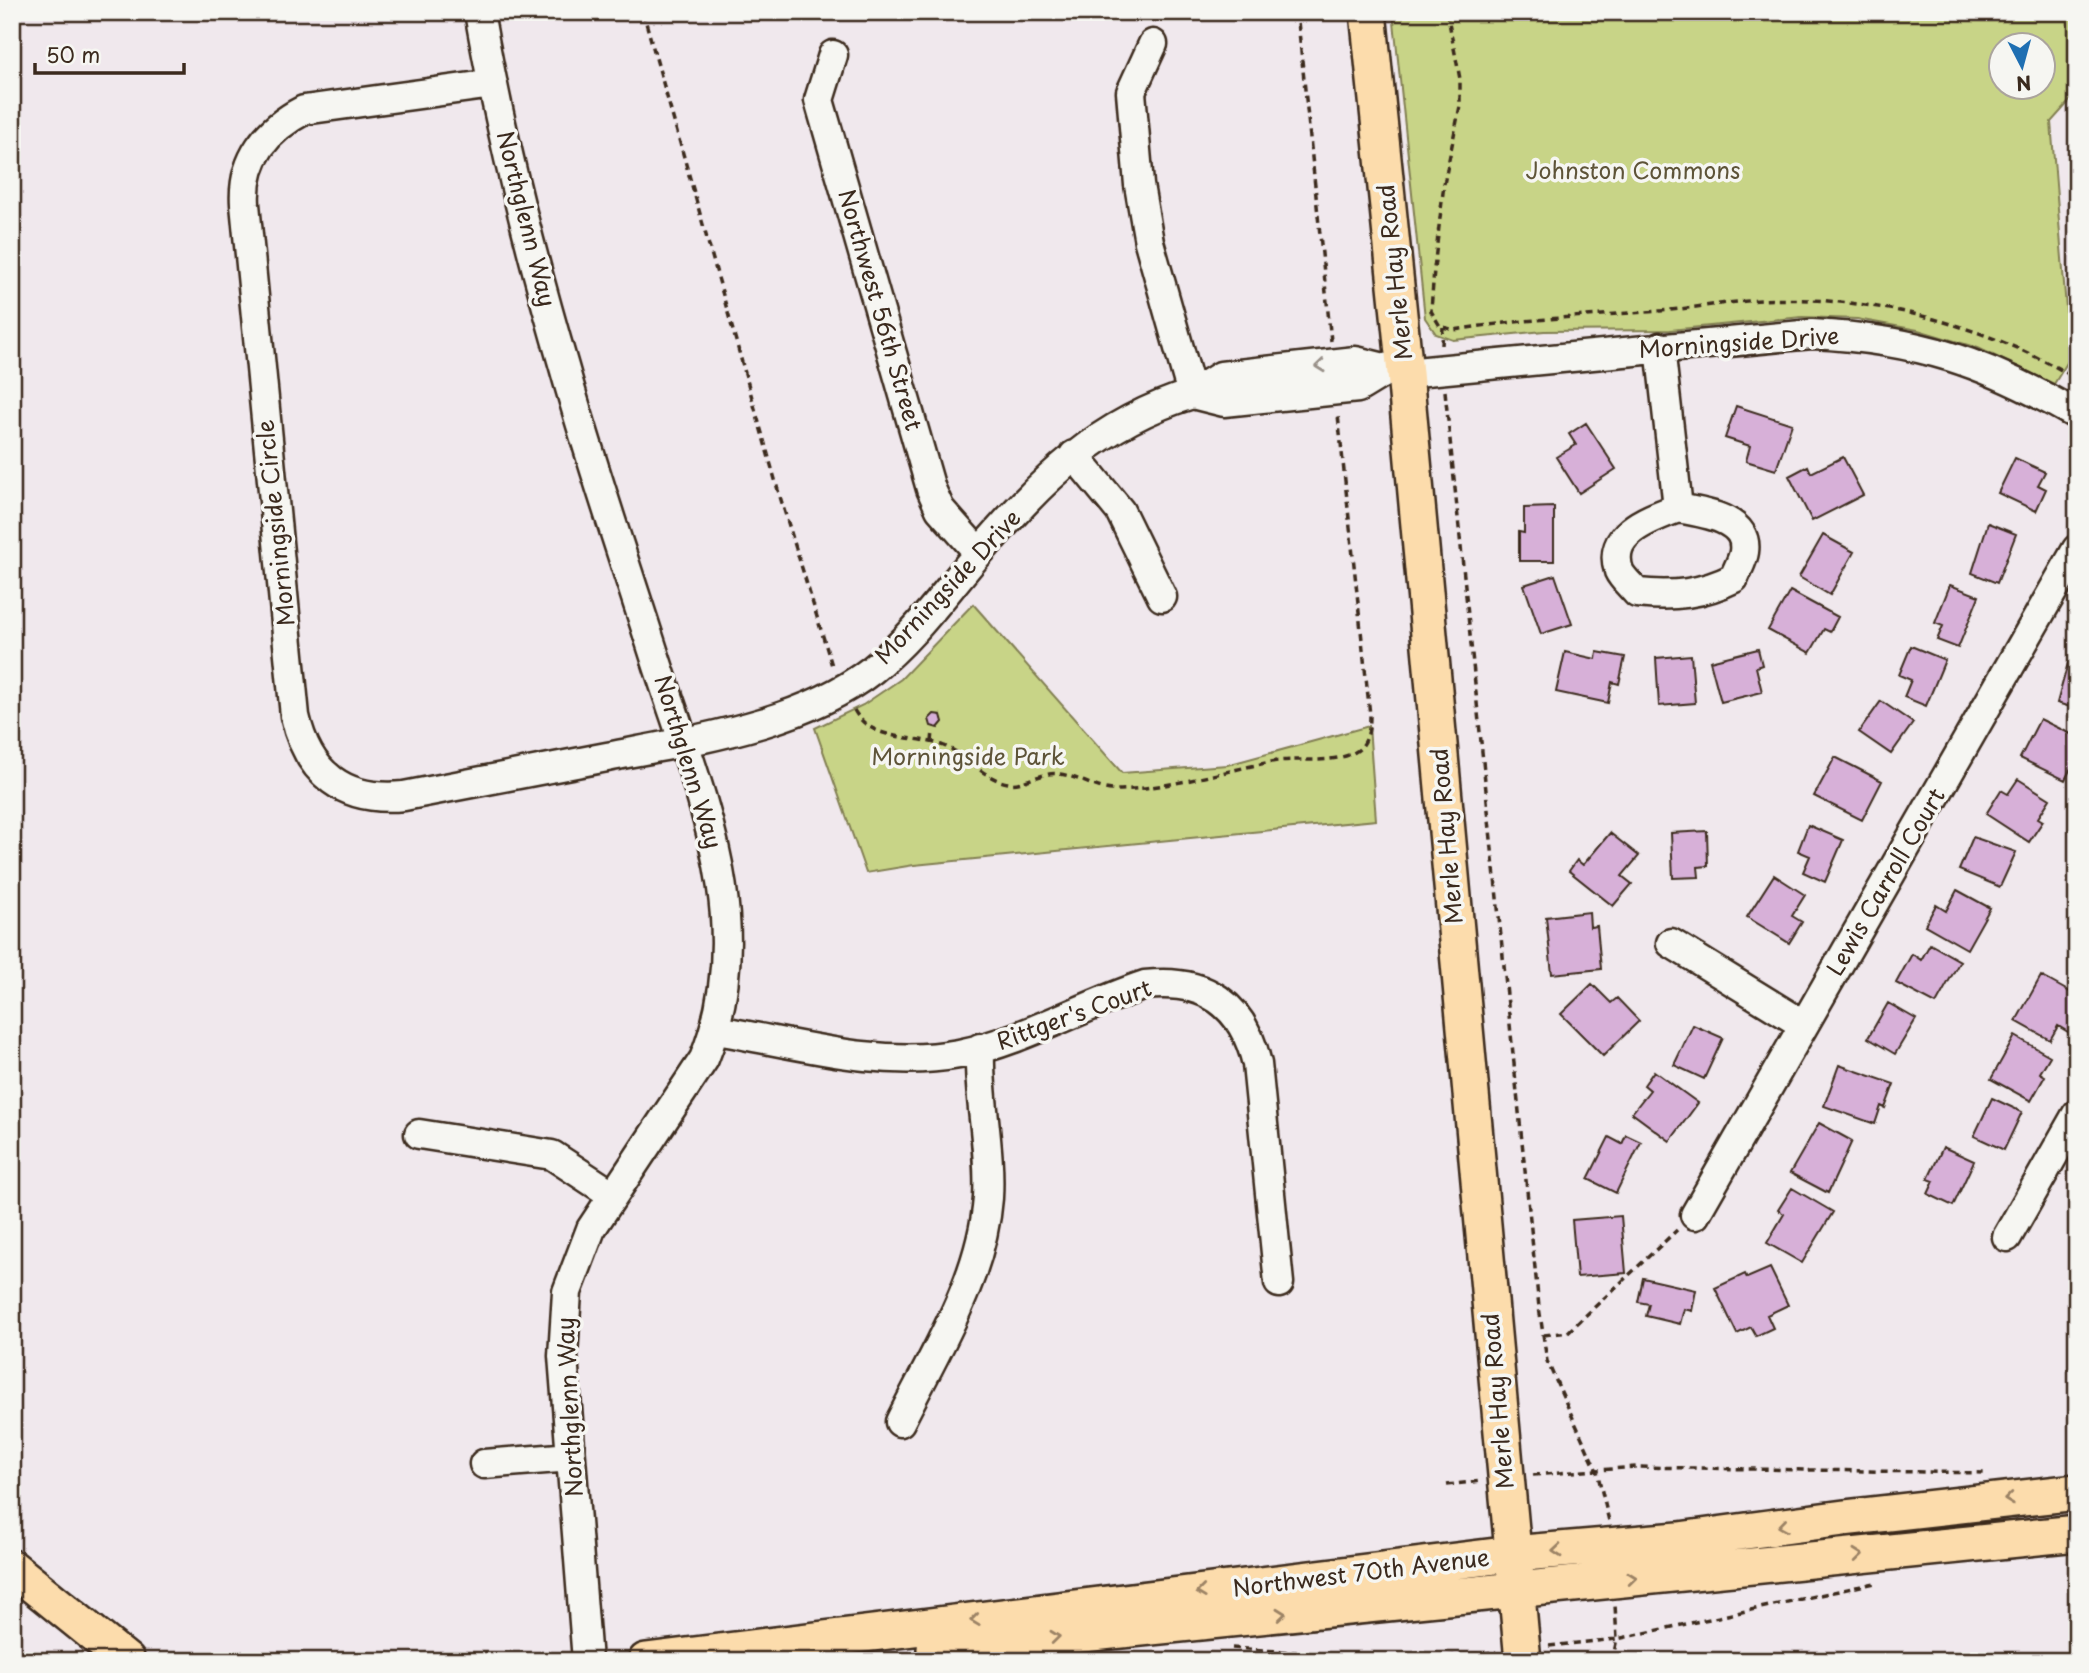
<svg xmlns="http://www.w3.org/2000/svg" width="2089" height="1673" viewBox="0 0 2089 1673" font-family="'Playpen Sans',sans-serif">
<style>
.green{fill:#c8d487;stroke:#827f52;stroke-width:2;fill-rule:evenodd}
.building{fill:#d7b0d8;stroke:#3b2a1e;stroke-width:2}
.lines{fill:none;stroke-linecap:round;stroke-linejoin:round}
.minor-casing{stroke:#3b2a1e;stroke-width:33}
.major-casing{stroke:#3b2a1e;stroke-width:40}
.path{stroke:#3b2a1e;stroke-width:3.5;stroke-dasharray:7 5;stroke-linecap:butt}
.minor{stroke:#f6f6f2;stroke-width:28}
.major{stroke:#fcdcac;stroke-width:35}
.oneway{stroke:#989088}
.oneway2{stroke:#9c8365}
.labels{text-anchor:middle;stroke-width:7;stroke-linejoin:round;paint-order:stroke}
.park-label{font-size:23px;fill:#5e5438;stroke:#f6f6f2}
.street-label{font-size:23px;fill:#3b2a1e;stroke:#f6f6f2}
</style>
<rect width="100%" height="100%" fill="#f0e8ed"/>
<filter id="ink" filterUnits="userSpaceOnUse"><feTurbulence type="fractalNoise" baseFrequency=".0143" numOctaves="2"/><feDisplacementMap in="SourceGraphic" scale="14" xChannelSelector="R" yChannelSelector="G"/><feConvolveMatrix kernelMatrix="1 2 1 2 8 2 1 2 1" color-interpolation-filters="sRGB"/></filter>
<g filter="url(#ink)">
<!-- green -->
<path class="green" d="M1393,12H2077V93L2051,122L2070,358L2054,384L1978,348L1918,330L1857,319L1802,317L1670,330L1544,331L1453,340L1436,334L1425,318ZM2002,46H2044V88H2002Z
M973,604L1122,773L1227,765L1369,726L1376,820L914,865L866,873L815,728L863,705L901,679Z"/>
<!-- building -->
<path class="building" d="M1736,406L1792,424L1776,470L1746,461L1750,446L1725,438Z
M1586,423L1616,469L1579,493L1556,457L1576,445L1569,434Z
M1843,457L1863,495L1812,521L1789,476L1808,466L1811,473Z
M2015,458L2045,472L2038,485L2046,489L2036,511L1998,493Z
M1554,507V561H1519V532L1524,533V508Z
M1988,523L2016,534L1997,583L1972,573Z
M1823,535L1854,552L1830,595L1799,577Z
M1555,575L1572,624L1541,634L1524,585Z
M1950,585L1979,596L1958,648L1937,640L1943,626L1935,623Z
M1790,591L1838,617L1830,632L1824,629L1810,653L1768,630Z
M1911,646L1945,660L1926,706L1904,697L1911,680L1899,675Z
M1758,649L1762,665L1756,667L1762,692L1721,702L1710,661Z
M1565,652L1596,659L1597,652L1625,657L1619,684L1612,682L1608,703L1556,692Z
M1691,655L1695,703L1659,706L1656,658Z
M2068,663L2077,665V709L2057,703Z
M1881,701L1913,723L1891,754L1859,732Z
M934,714L941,715L943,722L938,728L931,726L929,719Z
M2040,719L2077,737V756L2065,780L2020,758Z
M1835,757L1882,781L1862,820L1814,796Z
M2018,779L2050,799L2038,818L2043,821L2029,842L1986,814L2001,790L2008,794Z
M1808,825L1843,840L1825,882L1803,872L1810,856L1798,851Z
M1707,831L1708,866L1698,867L1699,877L1673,878L1671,833Z
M1610,833L1639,856L1622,876L1632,884L1613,906L1569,871L1577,860L1583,865Z
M1973,837L2016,852L2000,887L1959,870Z
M1774,875L1805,895L1792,916L1802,922L1789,943L1747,917Z
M1957,890L1990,908L1967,949L1925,925L1936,905L1946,911Z
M1589,912L1590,927L1597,926L1601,969L1552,974L1546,917Z
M1930,944L1960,961L1936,1004L1896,983L1912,954L1921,960Z
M2041,976L2077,996V1029L2073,1035L2058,1026L2050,1040L2016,1021Z
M1592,984L1611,1003L1617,998L1639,1021L1603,1056L1561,1014Z
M1888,1003L1916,1019L1895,1054L1868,1038Z
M1693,1025L1723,1038L1704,1079L1674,1065Z
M2015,1036L2050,1056L2040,1073L2045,1076L2031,1101L1991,1079Z
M1839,1065L1894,1084L1885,1108L1881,1106L1875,1124L1824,1106Z
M1654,1071L1698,1103L1670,1141L1632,1113L1650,1090L1644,1085Z
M1992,1098L2022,1112L2004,1150L1974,1136Z
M1819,1123L1852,1141L1828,1193L1790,1173Z
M1626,1135L1641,1142L1616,1193L1588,1179L1609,1137L1622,1144Z
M1943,1147L1974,1161L1953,1206L1928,1194L1934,1181L1928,1179Z
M1792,1188L1833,1212L1802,1263L1767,1243L1784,1214L1778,1210Z
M1621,1216L1626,1273L1577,1277L1572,1220Z
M1770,1268L1788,1305L1767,1315L1773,1328L1756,1336L1751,1327L1737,1334L1715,1288L1745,1274L1747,1278Z
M1643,1278L1696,1290L1692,1311L1684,1309L1680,1324L1646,1316L1649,1304L1638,1302Z"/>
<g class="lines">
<!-- minor casing -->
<g class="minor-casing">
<path id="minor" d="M479,12C500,131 530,251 564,367C592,467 626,565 657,663C699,793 759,923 704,1059L591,1229L567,1292L563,1356L587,1661
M833,55L819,100L931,489L940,509L979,553
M493,84L304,110C267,129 242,160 245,204L295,716C308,774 344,802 404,796C472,783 539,770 607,757C693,740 802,725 872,670C914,637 944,593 979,553C1042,480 1097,423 1192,394L1149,242L1139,185L1131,92L1153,44
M1660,347L1678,508C1652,518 1606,532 1619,571C1622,578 1632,587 1637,593C1673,597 1702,594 1734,578C1737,570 1743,560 1744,552C1749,517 1701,513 1678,508
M1386,371L1358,388L1224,402L1192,394L1221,376L1356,361L1405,373L1812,334C1917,339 1986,362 2077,415
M1074,455L1120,511L1162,597
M1671,943L1804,1025
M716,1030C795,1043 879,1069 959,1054C1021,1042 1084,1005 1145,985C1205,978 1243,1004 1257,1064L1279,1283
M419,1134L552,1155L613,1195
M1695,1215L2077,549
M2007,1237L2077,1114
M900,1422C935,1352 982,1278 988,1198C991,1147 978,1098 980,1048
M484,1464L571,1457"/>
</g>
<!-- major casing -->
<g class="major-casing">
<path id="major" d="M1368,12L1405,373L1523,1661
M12,1568L127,1661
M935,1649L2077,1533
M646,1661L1512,1554L1679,1540L1844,1518L2077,1492"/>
</g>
<!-- path -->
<path class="path" d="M643,12L778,490L833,669
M1297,12L1331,341
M1447,12L1460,79V106L1444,184L1434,269L1431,311L1440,326L1454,330C1522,319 1591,316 1660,311C1694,308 1727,302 1761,300C1870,295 1983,323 2077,379
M1442,345L1443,327
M1445,391L1539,1307L1547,1361L1597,1471L1609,1521
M854,710C872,743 915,734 944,746C968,755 981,778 1008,783C1024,786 1041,771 1059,774C1078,776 1096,790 1115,790C1169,789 1219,772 1271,762C1297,757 1331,765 1355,752C1368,745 1370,728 1370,715L1338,415
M932,742L933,731
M1544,1335L1568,1332L1677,1230
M1533,1475L1636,1467L1984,1473
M1447,1485L1481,1481
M1549,1646L1617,1639L1875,1583
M1232,1648L1412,1660L1496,1652
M1612,1661L1617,1639L1615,1605"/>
<!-- minor -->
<use href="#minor" class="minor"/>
<!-- major -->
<use href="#major" class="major"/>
</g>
<!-- one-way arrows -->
<defs><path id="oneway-chevron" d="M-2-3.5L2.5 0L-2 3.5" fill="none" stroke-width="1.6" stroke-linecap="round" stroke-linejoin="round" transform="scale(1.75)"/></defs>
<use class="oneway" href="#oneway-chevron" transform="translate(1320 366) rotate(174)"/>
<g class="oneway2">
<use href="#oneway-chevron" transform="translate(2009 1499) rotate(174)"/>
<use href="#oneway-chevron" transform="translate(1783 1526) rotate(172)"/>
<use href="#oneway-chevron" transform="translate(1557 1551) rotate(175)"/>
<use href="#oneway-chevron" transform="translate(1858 1555) rotate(-6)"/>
<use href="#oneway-chevron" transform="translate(1632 1578) rotate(-6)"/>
<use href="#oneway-chevron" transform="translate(1201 1592) rotate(173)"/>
<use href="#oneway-chevron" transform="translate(1281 1614) rotate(-6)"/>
<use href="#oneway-chevron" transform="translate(975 1620) rotate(173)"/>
<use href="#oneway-chevron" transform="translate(1055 1637) rotate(-6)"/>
</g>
</g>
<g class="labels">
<!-- park labels -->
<g class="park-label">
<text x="1633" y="179">Johnston Commons</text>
<text x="968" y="765">Morningside Park</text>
</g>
<!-- street labels -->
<g class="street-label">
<text transform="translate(526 219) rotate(76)" y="8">Northglenn Way</text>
<text transform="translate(1395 272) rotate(-96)" y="8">Merle Hay Road</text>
<text transform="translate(880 310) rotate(74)" y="8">Northwest 56th Street</text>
<text transform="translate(1739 343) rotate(-4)" y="8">Morningside Drive</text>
<text transform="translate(276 523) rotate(-96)" y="8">Morningside Circle</text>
<text transform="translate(948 587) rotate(-47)" y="8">Morningside Drive</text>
<text transform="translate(688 762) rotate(73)" y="8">Northglenn Way</text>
<text transform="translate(1447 836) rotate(-95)" y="8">Merle Hay Road</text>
<text transform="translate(1886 882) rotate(-60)" y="8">Lewis Carroll Court</text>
<text transform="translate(1074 1015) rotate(-20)" y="8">Rittger's Court</text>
<text transform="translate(1498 1401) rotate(-95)" y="8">Merle Hay Road</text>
<text transform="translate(570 1407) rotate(-93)" y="8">Northglenn Way</text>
<text transform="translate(1361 1573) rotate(-7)" y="8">Northwest 70th Avenue</text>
</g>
</g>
<!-- margin -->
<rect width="2089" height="1673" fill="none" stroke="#f6f6f2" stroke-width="42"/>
<rect x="21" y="21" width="2047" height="1631" fill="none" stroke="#3b2a1e" stroke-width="2.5" filter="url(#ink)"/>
<!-- north arrow -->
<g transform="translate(2022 66) rotate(174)"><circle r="33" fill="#f6f6f2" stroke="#aba49d" stroke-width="2"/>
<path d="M0-5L12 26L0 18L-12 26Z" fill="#1f6fb2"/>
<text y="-10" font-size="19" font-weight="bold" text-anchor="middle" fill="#3b2a1e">N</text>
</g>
<!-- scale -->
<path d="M35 63v10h149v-10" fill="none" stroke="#3b2a1e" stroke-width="3.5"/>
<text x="46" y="63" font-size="21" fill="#3b2a1e" stroke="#f6f6f2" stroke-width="5" paint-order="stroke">50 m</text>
</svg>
